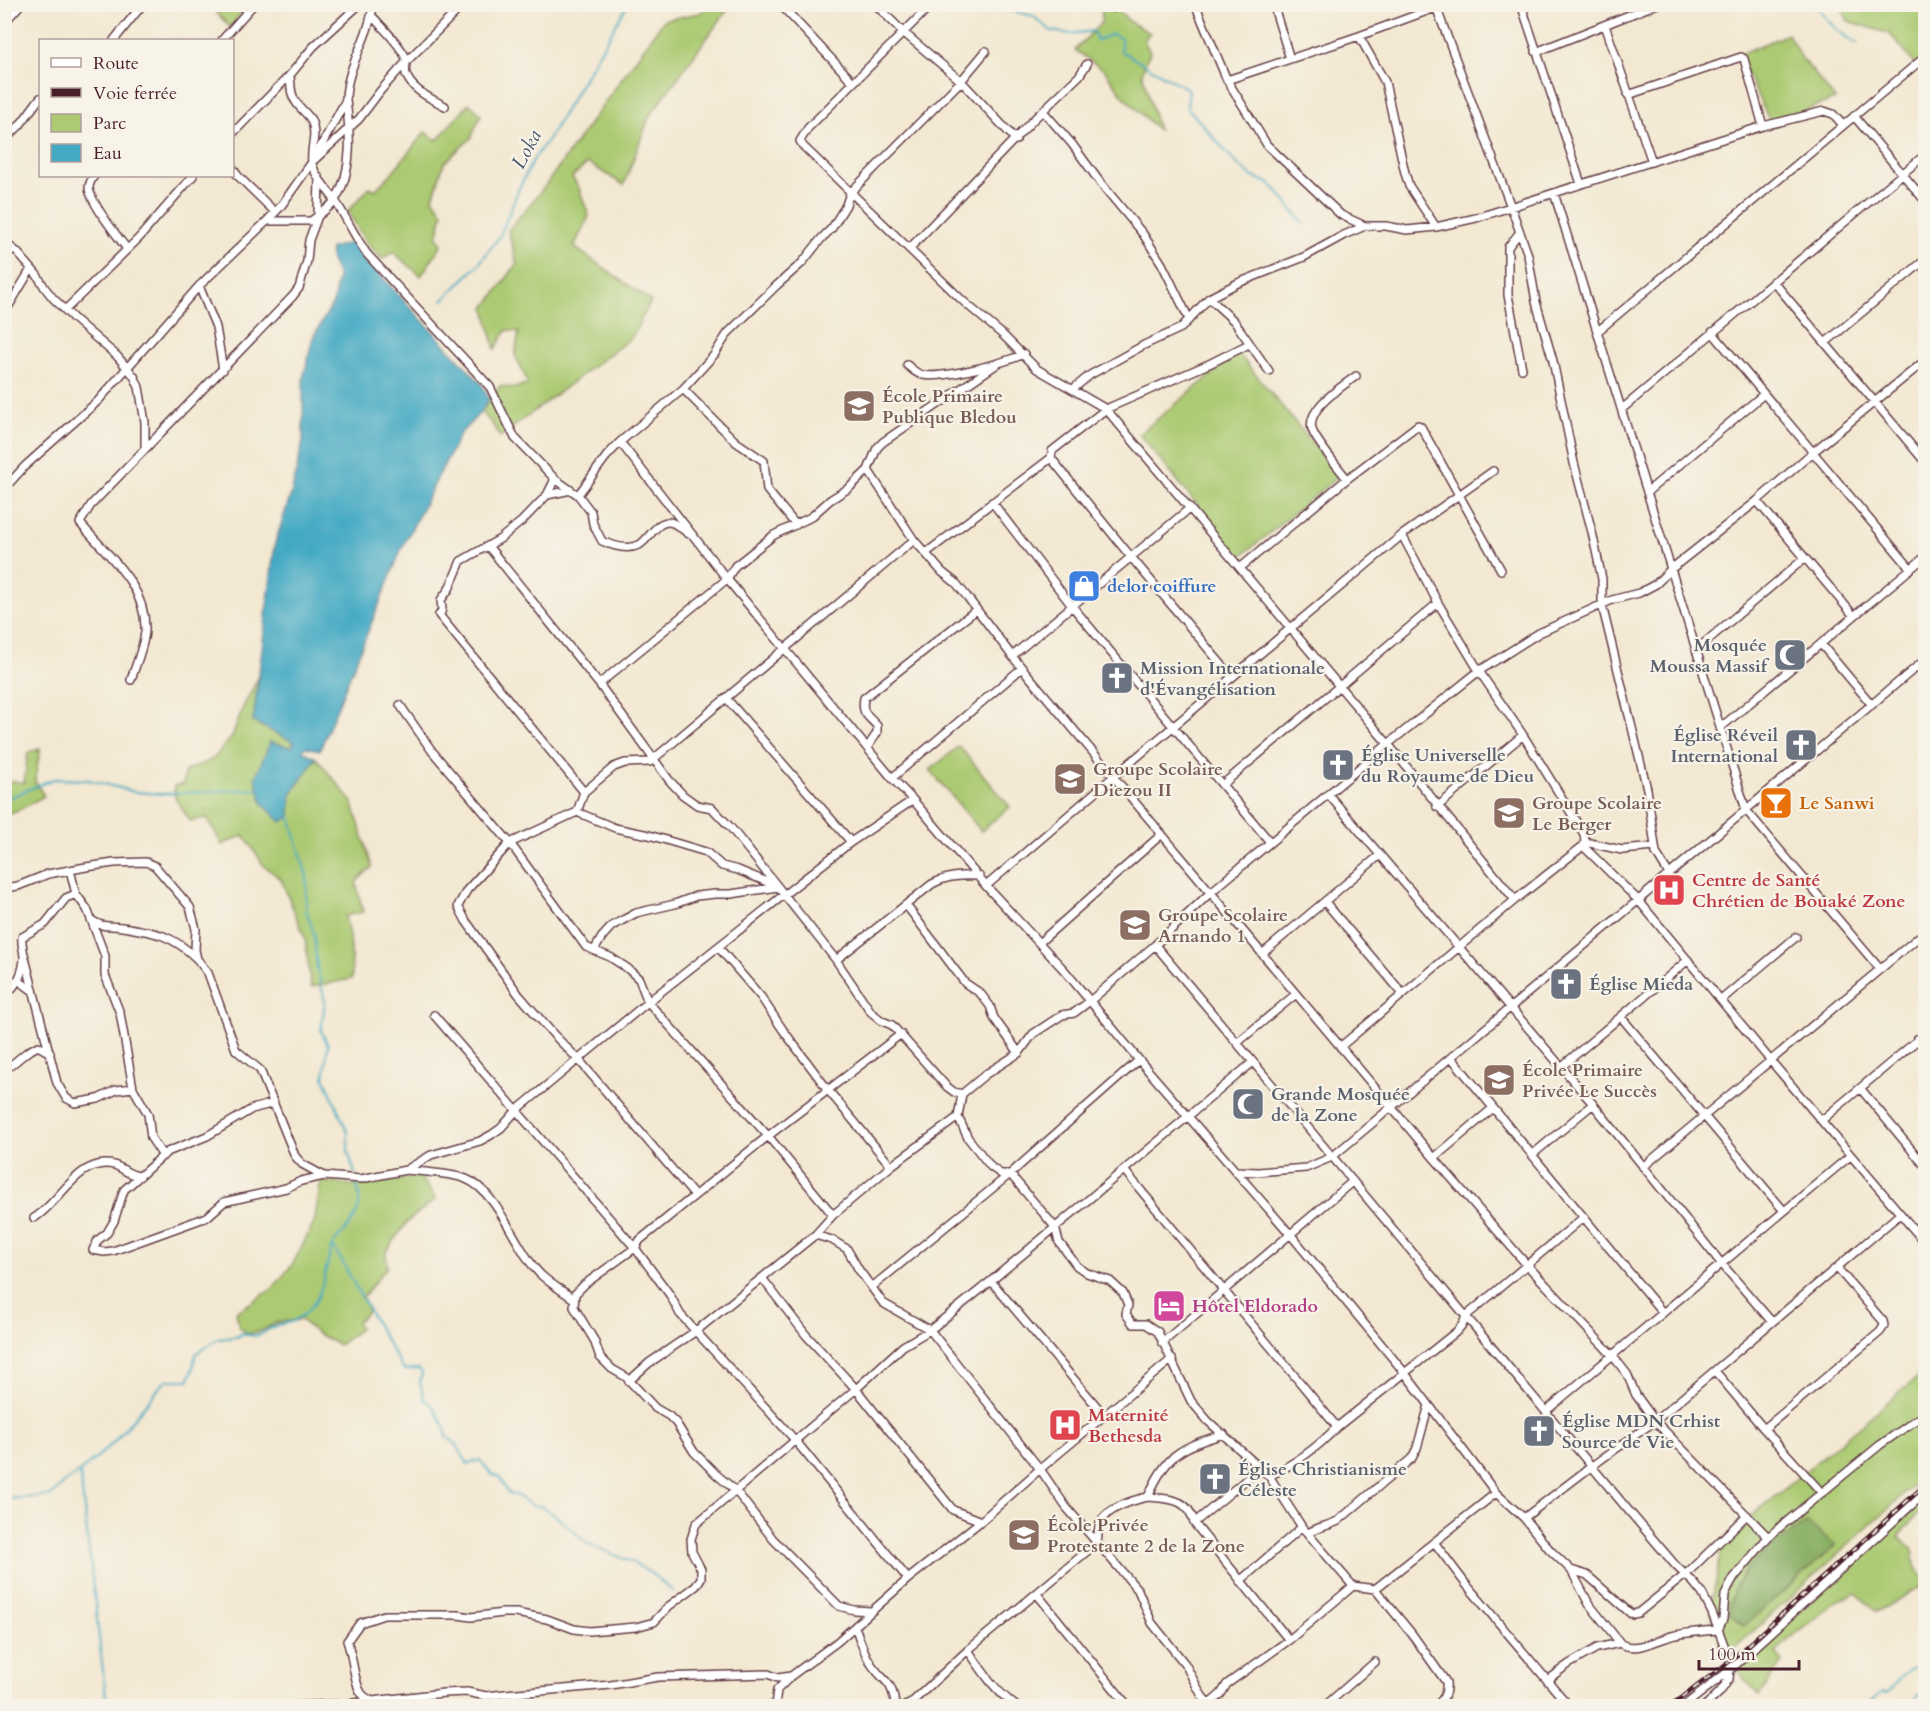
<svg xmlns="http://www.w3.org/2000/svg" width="1930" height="1711" viewBox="0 0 1930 1711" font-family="Cardo,serif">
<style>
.green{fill:#abca72;stroke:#7a744e;stroke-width:1.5}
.forest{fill:#88ae64;stroke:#696648;stroke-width:1.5}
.water{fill:#43a9c3;stroke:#466477;stroke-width:1.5}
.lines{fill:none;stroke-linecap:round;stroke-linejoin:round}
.stream{stroke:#43a9c3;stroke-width:2}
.minor-casing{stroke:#633d44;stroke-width:10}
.minor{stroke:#fff;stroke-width:7}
.rail-casing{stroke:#4a1f2b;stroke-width:4.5}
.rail{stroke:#f7f3e8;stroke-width:2;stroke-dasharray:7;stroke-linecap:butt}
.labels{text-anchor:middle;stroke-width:4.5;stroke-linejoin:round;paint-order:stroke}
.education-label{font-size:18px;font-weight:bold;fill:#785e54;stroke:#f7f3e8;text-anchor:start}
.shop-label{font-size:18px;font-weight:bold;fill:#366cbe;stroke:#f7f3e8;text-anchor:start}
.worship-label{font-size:18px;font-weight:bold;fill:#5b616d;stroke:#f7f3e8;text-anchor:start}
.food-label{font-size:18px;font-weight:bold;fill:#c56008;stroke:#f7f3e8;text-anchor:start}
.health-label{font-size:18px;font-weight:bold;fill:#be3a42;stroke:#f7f3e8;text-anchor:start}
.hotel-label{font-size:18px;font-weight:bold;fill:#b23c85;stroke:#f7f3e8;text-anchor:start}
.water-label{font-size:20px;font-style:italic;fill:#475668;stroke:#f7f3e8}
</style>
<rect width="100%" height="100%" fill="#f7f3e8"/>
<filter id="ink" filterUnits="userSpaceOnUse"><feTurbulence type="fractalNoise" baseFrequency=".0167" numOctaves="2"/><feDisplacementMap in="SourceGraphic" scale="12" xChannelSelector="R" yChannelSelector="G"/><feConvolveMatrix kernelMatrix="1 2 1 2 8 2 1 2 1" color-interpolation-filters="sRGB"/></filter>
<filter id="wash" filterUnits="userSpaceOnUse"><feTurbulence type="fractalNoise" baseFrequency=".008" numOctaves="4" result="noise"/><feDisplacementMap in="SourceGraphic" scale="24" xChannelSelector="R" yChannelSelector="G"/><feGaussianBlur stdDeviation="1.35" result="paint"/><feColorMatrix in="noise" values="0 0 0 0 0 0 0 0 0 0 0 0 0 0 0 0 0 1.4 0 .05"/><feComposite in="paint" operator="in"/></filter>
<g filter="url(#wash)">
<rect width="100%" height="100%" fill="#f3e8d1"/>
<!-- green -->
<path class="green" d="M209,5H248L230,27Z
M710,5H731L649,117L624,185L588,163L572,177L579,188L589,216L574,247L651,301L632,337L500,437L493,425L481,412L500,386L515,388L528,383L515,355L519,332L507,330L495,349L485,308L517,264L508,230L542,190L664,20L700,13Z
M1102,5H1113L1130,22L1150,33L1144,40L1150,52L1142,72L1158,130L1124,97L1105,71L1075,50L1101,23Z
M1840,5H1925V62L1918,68L1890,34L1848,21Z
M1788,34L1801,57L1835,99L1771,124L1738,55Z
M469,103L481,115L471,138L444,163L433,198L443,213L437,237L442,244L421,276L393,252L382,259L364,240L348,211L370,187L375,190L390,175L425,132L437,140Z
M1238,353L1339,476L1240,557L1139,434Z
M258,678L253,722L294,741L292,747L270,742L291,794L316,758L352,801L372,867L356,882L363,912L345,916L351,946L352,979L311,987L305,938L281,879L264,866L244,835L222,845L207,818L190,821L175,798L174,786L183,784L185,771L213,759L232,737L243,707Z
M959,746L1010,807L981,831L930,770Z
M40,749L35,781L44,796L19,810L5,814V784L14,781L24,783L28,752Z
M419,1175L436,1199L407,1222L386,1252L387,1267L363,1297L368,1311L357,1322L360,1329L339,1345L318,1334L301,1320L278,1322L261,1331L248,1334L239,1327L236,1312L272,1289L292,1265L314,1223L321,1181L351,1185L399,1180Z
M1925,1371V1475L1726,1656L1710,1613L1723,1540Z
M1925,1496V1507L1919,1512L1899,1537L1913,1549V1559L1925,1584L1877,1612L1856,1593L1838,1600L1781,1646L1776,1654L1783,1662L1759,1696L1737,1669Z"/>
<!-- forest -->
<path class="forest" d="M1807,1523L1836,1545L1744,1626L1729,1614C1729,1570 1775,1543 1807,1523Z"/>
<!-- water -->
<path class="water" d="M353,242L366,260L481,383L489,399L481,412L460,434L402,548L320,750L305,747L303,751L316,758L291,794L290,817L281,822L263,804L255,778L270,742L292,747L294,742L253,722L275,543L291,494L303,442V379L313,337L333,303L338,277L330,258L331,248Z"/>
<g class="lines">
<!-- stream -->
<path class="stream" d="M998,4L1008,10L1033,16L1051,31L1070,34L1093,31L1097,40L1113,34L1121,39V51L1189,90L1187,107L1236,163L1251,176L1271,184L1304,224
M1815,4C1827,20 1839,35 1857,43
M443,300L478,265L500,236L520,186L535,157L549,138L628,4
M4,800L53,779L89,780L135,792L163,794L258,789
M290,817L307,877L306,910L314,934L317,968L325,1001L321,1031L328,1045L324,1077L348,1133V1151L355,1174
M333,1246C357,1287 378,1330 404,1370L419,1369L422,1373L420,1381L424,1399L434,1407L445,1428L447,1437L456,1444L468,1464L480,1460L491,1474L500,1477L507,1492L518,1496L533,1506H542L560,1519L588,1544L632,1562L652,1574L674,1592
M80,1474L107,1706
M4,1499L51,1496L65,1482L79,1473L113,1443L166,1380H188L192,1373L196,1354L218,1339L236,1337L244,1333C258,1339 262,1333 273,1327C279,1323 288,1324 295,1320C324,1304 321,1283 330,1255C331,1252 331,1248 332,1246C334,1241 341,1236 344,1232C359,1214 363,1204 356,1182
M1866,1706L1883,1692L1887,1693L1902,1676L1926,1658
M1910,1706L1918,1696L1926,1694"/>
</g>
</g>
<g filter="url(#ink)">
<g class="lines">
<!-- minor casing -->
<g class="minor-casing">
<path id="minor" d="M780,4L853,82
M875,4L903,32L961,81L1016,140
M932,4L808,128L800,141L803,146L963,301L1003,335L1037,369L1106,409L1388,744L1515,900
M1195,4L1227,80L1359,36L1446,4
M1273,4L1290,59
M1435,4L1511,207L1528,255L1536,302L1553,361L1574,463L1592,532L1602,579V605L1647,789L1656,853L1669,874
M1521,4L1581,184
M1113,8L1115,4
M372,16C383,28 397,41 405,56C408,62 404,67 406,74C411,90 432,99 445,106
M4,23L21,4
M1605,25L1652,162
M1359,36L1385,82L1405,173L1409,186L1436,227
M114,40L143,4
M222,40L254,4
M1536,52L1657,4
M290,75C291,84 290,95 296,102C300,109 307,113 311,120C318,135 310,147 312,162C314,177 328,189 336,202C347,219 355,237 367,254L490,387L515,438L555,479L578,495L591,512L593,524L602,541C613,546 628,550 639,545C650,539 658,517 673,523C678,525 684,531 689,534
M1227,80L1267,145L1341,215L1365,226
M1628,95L1741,57L1744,59L1763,126
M1043,111L1072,144L1099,181L1143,234L1162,264L1189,319
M1854,116L1926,202
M232,134L290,75L313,47L360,4
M4,141L20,125L40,98
M315,157L346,100C346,66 370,38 373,4
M232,167L238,176L275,212
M94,176C91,180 89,183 89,188C90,202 118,237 127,249
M1554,193L1746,810L1880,969
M267,221H311C319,215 330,208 335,200C354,171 350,132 346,100
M1520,232L1508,247V295L1522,369
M4,242L17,252L37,275L45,288L53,298L74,319L117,356L134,376L139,387L145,422V449
M909,249L1033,120L1079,76L1087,64
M1773,281L1926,463
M199,286L216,327L223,370
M1209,298L1234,321L1269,371
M65,310L139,238L193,176
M4,314L31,269
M1598,331L1926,56
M1712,332L1911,569
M1825,343L1926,259
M907,365C912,369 916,374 923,375C943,379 1004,363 1024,354
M683,389L736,442L764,461L767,490L796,525
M1073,389L1090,375L1144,345L1181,328L1209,298L1238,283L1304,257L1344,235L1365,226H1386L1407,230L1436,227L1476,218L1763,126L1824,111L1833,114L1843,125
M1622,409L1926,154
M620,442L727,579L892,778L913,800L986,886L1065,971L1139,1060L1291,1235L1404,1372L1496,1493L1524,1518L1550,1550L1571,1570L1589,1604L1621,1644C1637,1653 1660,1638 1676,1635C1690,1632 1704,1631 1718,1630L1723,1619L1725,1595L1729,1587L1734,1578L1768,1537L1880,1445L1926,1413
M1051,458L1131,557L1232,677
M868,470L914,540L942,572L956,583L968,598L1012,656L1434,1158L1527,1265L1613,1356L1627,1374L1636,1395L1655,1421L1768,1537
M555,479L547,495L522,521L500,539L461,561L449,589L441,600C441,606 444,610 439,615L584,792
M1347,479C1338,467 1318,444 1313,432C1303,411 1341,387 1356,376
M4,489L25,466L98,401L199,286L267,221L281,206L312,162L359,119L381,90L407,61L464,4
M1647,492L1764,394
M547,495L571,490
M578,495L606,457L620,442L683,389L714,355L728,333L776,286L802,263L821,239L832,228L846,205L850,193L961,81L986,51
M1757,501L1854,616
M992,502L1072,606L1270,842
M488,546L599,684L669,780L683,795L697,805L712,808L731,828L836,960L871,1012L882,1021L892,1025L946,1086L954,1092L962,1094
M926,553L1051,458L1052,451L1106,409L1211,363L1249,344
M1240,568L1347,479L1418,425L1421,427L1501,570
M1821,644L1872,705
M1696,650L1805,558
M1012,656L1190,508
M131,680C136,664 144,646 145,631C147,585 106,554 80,523L91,505L293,296L299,288L307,261L309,240L318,216L319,178
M599,684L727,579L735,566L774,535L811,517L830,500L849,488L868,470L877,448L883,442L997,364
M726,698L851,842
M400,705L432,751L510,843L586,947L610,957L627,968L639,979L648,1002L768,1136L833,1215
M1720,728L1926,556
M867,748L877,733V726C868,715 861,715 864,698L976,610
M892,778L1022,668
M1222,785L1438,603
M1328,794L1593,1104L1721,1263L1772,1322
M1437,807L1523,735
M577,812L615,828L649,835L706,852L722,866L738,870L777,886
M1585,842L1622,850L1655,847
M1583,846L1639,901L1770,1060L1926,1244
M70,870L76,894L87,909L105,956V975L120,1013L133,1088L148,1114L151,1138L163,1156
M986,886L1113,777L1402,535L1493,471
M4,888L18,886L48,874L86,867L114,863L146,862L155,866L190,907L196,929L195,950L197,959L208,973L236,1050L260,1070L295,1156L302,1164L324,1176
M1325,902L1403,994
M906,905L965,983L980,993L990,1006L994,1018L1019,1053
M91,920C104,928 107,925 122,927C155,932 173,935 197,959
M1040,942L1162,834
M1155,945L1629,1511L1676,1566L1693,1582L1702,1593L1712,1613L1730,1661V1670L1729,1679L1720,1692L1705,1706
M719,948L761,997L783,1030L828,1090L891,1166
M595,949L602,937L612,926L636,913L675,904L696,896L715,894H731L778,887
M24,954L57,1083L66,1098L75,1103L98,1099L116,1090L133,1088
M1262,954L1380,855
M836,960L932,884C947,876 961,875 979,876
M4,986L18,980L33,991
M4,996C16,987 24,972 24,957C24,950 21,945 22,937L45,924L66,898L76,894
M1721,1000L1796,937
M434,1015L635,1248L670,1295L680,1314L795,1440L908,1579
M1621,1017L1784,1211
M1917,1039L1926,1049
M1237,1043L1296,994
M1340,1047L1515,900L1583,846L1585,841L1584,834L1523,735L1479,671L1438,603L1402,535
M1451,1057L1663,1313
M1561,1067L1688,960
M4,1071L27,1052L38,1046L50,1053
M1860,1088L1926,1167
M274,1103L252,1109L207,1136L167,1152L124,1190L114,1221L107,1233L98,1240L93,1250L104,1252L113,1251L207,1217L224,1202L286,1188L301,1181L324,1176L361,1179L406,1170L431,1155L480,1141L491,1135L501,1128L517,1110L648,1002L851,842L913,800
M1822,1120L1926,1033
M1532,1155L1593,1104
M1434,1158L1493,1108
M1643,1167L1926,931
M406,1170C423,1172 451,1173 466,1179C499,1192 516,1251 540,1274C550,1284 563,1291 574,1299
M1124,1170L1337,1427
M1237,1171L1258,1172L1306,1168L1332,1157L1926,659
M694,1195L579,1060L554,1035L519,995L466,921L458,906L467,890L510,843L577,812L584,792L614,767L625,763L650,762L914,540
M34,1218C59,1204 79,1156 114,1165C124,1168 127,1175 140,1176
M815,1235L832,1240L847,1249L859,1270L883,1303L930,1330L1040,1469L1066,1507L1138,1590L1152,1623L1185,1664L1202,1696L1210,1705
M762,1278L806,1335L856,1389L953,1510L981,1521
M991,1281L1104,1415
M872,1287L1010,1174L1139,1060
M1162,1343L1353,1181
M1715,1371L1764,1429L1822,1493
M629,1381L649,1363L696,1331L815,1235L833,1215L891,1166L958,1117
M1546,1411L1850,1156
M1764,1429L1880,1332L1884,1326L1883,1321L1837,1268
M1269,1476C1295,1464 1317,1448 1337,1427L1456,1332L1463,1324L1466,1316L1584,1217
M1148,1497C1169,1499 1189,1498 1194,1523L1289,1640
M1524,1518L1592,1466L1655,1421L1900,1214
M1194,1523L1260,1468
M1308,1533C1318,1527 1328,1526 1338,1521L1412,1458L1417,1448L1429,1405
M1434,1542L1465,1583L1569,1706
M1571,1570L1587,1575L1630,1613L1633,1614L1638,1613L1685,1575L1747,1515
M1240,1581L1302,1527
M1375,1589L1496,1493
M1037,1594L1128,1706
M871,1611L854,1610L839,1606L773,1539L736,1491L717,1475L694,1452L676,1423L669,1416L655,1408L626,1377L612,1369L600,1357L594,1340L574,1307L575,1294L585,1284L635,1248L640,1240L768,1136L901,1034
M855,1626C859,1638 863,1651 870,1662C882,1682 893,1679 895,1706
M968,1650C982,1671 995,1691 1016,1706
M1547,1680L1569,1664L1597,1648L1620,1643
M370,1700C367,1698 364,1697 362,1694C354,1685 353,1655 347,1641L360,1623L384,1615H458L471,1617L503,1613H516L547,1619L574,1629L589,1631L636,1627L654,1622L669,1606L696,1586L701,1578V1569L692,1552L691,1539L696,1524L856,1389L903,1346L930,1330L991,1281L1253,1062
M290,1706L345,1704L444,1693L467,1692L486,1696L505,1694L611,1685L658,1677L768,1674L778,1678L791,1676L837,1642L908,1579L981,1521L1040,1469L1172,1359
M775,1706L777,1690L791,1676
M905,1706L910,1704L968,1650L1097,1543C1098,1537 1098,1528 1100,1523C1107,1508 1133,1500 1148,1497C1166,1454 1181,1447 1224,1434
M1207,1706L1221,1694L1227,1684L1289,1640L1353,1586
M1325,1706L1375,1662
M1436,1706C1444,1699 1447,1693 1446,1682L1412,1634L1375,1589L1353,1586L1302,1527L1269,1476L1208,1421L1191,1401L1158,1332L1146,1324H1133L1126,1314L1128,1305L1123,1293L1110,1281L1087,1273L1077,1266L1059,1242L1055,1227L1010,1174H1001L991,1167L968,1138L958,1117L962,1094L986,1074L1019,1053L1033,1034L1062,1015L1074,1013L1090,1001L1155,945L1211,892L1388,744L1479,671L1539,633L1612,600L1639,593L1656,584L1671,569L1757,501L1813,452L1926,360
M1684,1706L1730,1670L1926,1492"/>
</g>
<!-- minor -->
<use href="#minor" class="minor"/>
<!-- rail casing -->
<g class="rail-casing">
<path id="rail" d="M1671,1706L1730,1661L1926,1484"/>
</g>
<!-- rail -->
<use href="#rail" class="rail"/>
</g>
</g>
<!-- icons -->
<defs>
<g id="school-square" transform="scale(1.725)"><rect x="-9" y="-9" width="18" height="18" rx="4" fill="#8d6e63" stroke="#f7f3e8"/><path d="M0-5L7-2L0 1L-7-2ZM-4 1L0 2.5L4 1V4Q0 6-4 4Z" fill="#fff"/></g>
<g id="shop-square" transform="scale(1.725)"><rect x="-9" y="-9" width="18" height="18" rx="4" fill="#3f7fe0" stroke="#f7f3e8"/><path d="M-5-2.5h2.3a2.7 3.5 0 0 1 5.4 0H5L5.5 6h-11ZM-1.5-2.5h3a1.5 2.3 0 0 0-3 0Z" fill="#fff"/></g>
<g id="mosque-square" transform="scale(1.725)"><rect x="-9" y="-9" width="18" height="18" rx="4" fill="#6b7280" stroke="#f7f3e8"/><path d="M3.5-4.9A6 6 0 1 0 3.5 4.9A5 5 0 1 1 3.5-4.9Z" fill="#fff"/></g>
<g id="church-square" transform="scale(1.725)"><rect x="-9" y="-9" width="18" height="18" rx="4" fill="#6b7280" stroke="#f7f3e8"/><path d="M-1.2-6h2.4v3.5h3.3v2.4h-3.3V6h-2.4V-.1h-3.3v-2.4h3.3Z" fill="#fff"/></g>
<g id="bar-square" transform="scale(1.725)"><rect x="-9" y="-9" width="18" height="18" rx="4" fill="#e8710a" stroke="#f7f3e8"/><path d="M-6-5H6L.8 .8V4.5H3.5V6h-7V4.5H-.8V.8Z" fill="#fff"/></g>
<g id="hospital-square" transform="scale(1.725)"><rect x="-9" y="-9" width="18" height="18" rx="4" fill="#e0444e" stroke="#f7f3e8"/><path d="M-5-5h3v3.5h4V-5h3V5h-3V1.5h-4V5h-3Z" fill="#fff"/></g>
<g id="hotel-square" transform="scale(1.725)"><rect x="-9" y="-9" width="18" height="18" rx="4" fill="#d1479c" stroke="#f7f3e8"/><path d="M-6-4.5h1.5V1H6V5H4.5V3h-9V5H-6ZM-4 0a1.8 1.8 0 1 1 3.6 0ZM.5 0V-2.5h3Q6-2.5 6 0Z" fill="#fff"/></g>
</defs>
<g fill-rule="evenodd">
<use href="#school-square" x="859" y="406"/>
<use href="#shop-square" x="1084" y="586"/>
<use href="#mosque-square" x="1790" y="655"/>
<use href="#church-square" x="1117" y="678"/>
<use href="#church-square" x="1801" y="745"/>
<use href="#church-square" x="1338" y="765"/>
<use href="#school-square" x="1070" y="779"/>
<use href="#bar-square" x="1776" y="803"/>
<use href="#school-square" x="1509" y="813"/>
<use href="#hospital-square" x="1669" y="890"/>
<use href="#school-square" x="1135" y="925"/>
<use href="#church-square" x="1566" y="984"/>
<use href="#school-square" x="1499" y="1080"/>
<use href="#mosque-square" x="1248" y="1104"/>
<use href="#hotel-square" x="1169" y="1306"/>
<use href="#hospital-square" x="1065" y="1425"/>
<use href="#church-square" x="1539" y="1431"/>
<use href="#church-square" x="1215" y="1479"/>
<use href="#school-square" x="1024" y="1535"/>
</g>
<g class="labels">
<!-- education labels -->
<g class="education-label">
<text x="882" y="402">École Primaire<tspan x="882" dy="21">Publique Bledou</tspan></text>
<text x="1093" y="775">Groupe Scolaire<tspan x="1093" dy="21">Diezou II</tspan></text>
<text x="1532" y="809">Groupe Scolaire<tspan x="1532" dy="21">Le Berger</tspan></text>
<text x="1158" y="921">Groupe Scolaire<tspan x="1158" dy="21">Arnando 1</tspan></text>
<text x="1522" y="1076">École Primaire<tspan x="1522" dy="21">Privée Le Succès</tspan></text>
<text x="1047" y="1531">École Privée<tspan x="1047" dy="21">Protestante 2 de la Zone</tspan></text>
</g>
<!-- shop labels -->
<g class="shop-label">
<text x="1107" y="592">delor coiffure</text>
</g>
<!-- worship labels -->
<g class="worship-label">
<text x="1767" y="651" text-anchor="end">Mosquée<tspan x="1767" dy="21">Moussa Massif</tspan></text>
<text x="1140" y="674">Mission Internationale<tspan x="1140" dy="21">d'Évangélisation</tspan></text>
<text x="1778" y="741" text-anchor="end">Église Réveil<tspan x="1778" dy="21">International</tspan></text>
<text x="1361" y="761">Église Universelle<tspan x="1361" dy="21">du Royaume de Dieu</tspan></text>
<text x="1589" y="990">Église Mieda</text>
<text x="1271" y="1100">Grande Mosquée<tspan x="1271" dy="21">de la Zone</tspan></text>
<text x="1562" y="1427">Église MDN Crhist<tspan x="1562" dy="21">Source de Vie</tspan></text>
<text x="1238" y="1475">Église Christianisme<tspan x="1238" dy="21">Céleste</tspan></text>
</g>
<!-- food labels -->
<g class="food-label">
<text x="1799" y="809">Le Sanwi</text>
</g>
<!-- health labels -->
<g class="health-label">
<text x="1692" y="886">Centre de Santé<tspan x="1692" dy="21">Chrétien de Bouaké Zone</tspan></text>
<text x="1088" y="1421">Maternité<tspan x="1088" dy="21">Bethesda</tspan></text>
</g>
<!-- hotel labels -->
<g class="hotel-label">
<text x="1192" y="1312">Hôtel Eldorado</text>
</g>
<!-- water labels -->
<g class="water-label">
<text transform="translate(526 149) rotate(-62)" y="7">Loka</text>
</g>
</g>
<!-- margin -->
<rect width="1930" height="1711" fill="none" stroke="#f7f3e8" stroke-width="24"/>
<!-- legend -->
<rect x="39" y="39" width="195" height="138" fill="#f7f3e8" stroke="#b29e9c" stroke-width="1.5"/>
<rect x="51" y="58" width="30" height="9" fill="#ffffff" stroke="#b29e9c" stroke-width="1.5"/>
<text x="93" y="69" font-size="18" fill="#4a1f2b">Route</text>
<rect x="51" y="88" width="30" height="9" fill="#4a1f2b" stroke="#b29e9c" stroke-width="1.5"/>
<text x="93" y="99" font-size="18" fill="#4a1f2b">Voie ferrée</text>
<rect x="51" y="114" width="30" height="18" fill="#abca72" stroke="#b29e9c" stroke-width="1.5"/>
<text x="93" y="129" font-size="18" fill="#4a1f2b">Parc</text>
<rect x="51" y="144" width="30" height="18" fill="#43a9c3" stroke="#b29e9c" stroke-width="1.5"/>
<text x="93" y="159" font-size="18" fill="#4a1f2b">Eau</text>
<!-- scale -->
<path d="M1699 1660v9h100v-9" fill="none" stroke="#4a1f2b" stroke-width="3"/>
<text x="1708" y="1660" font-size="18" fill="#4a1f2b" stroke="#f7f3e8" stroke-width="4.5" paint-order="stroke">100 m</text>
</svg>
